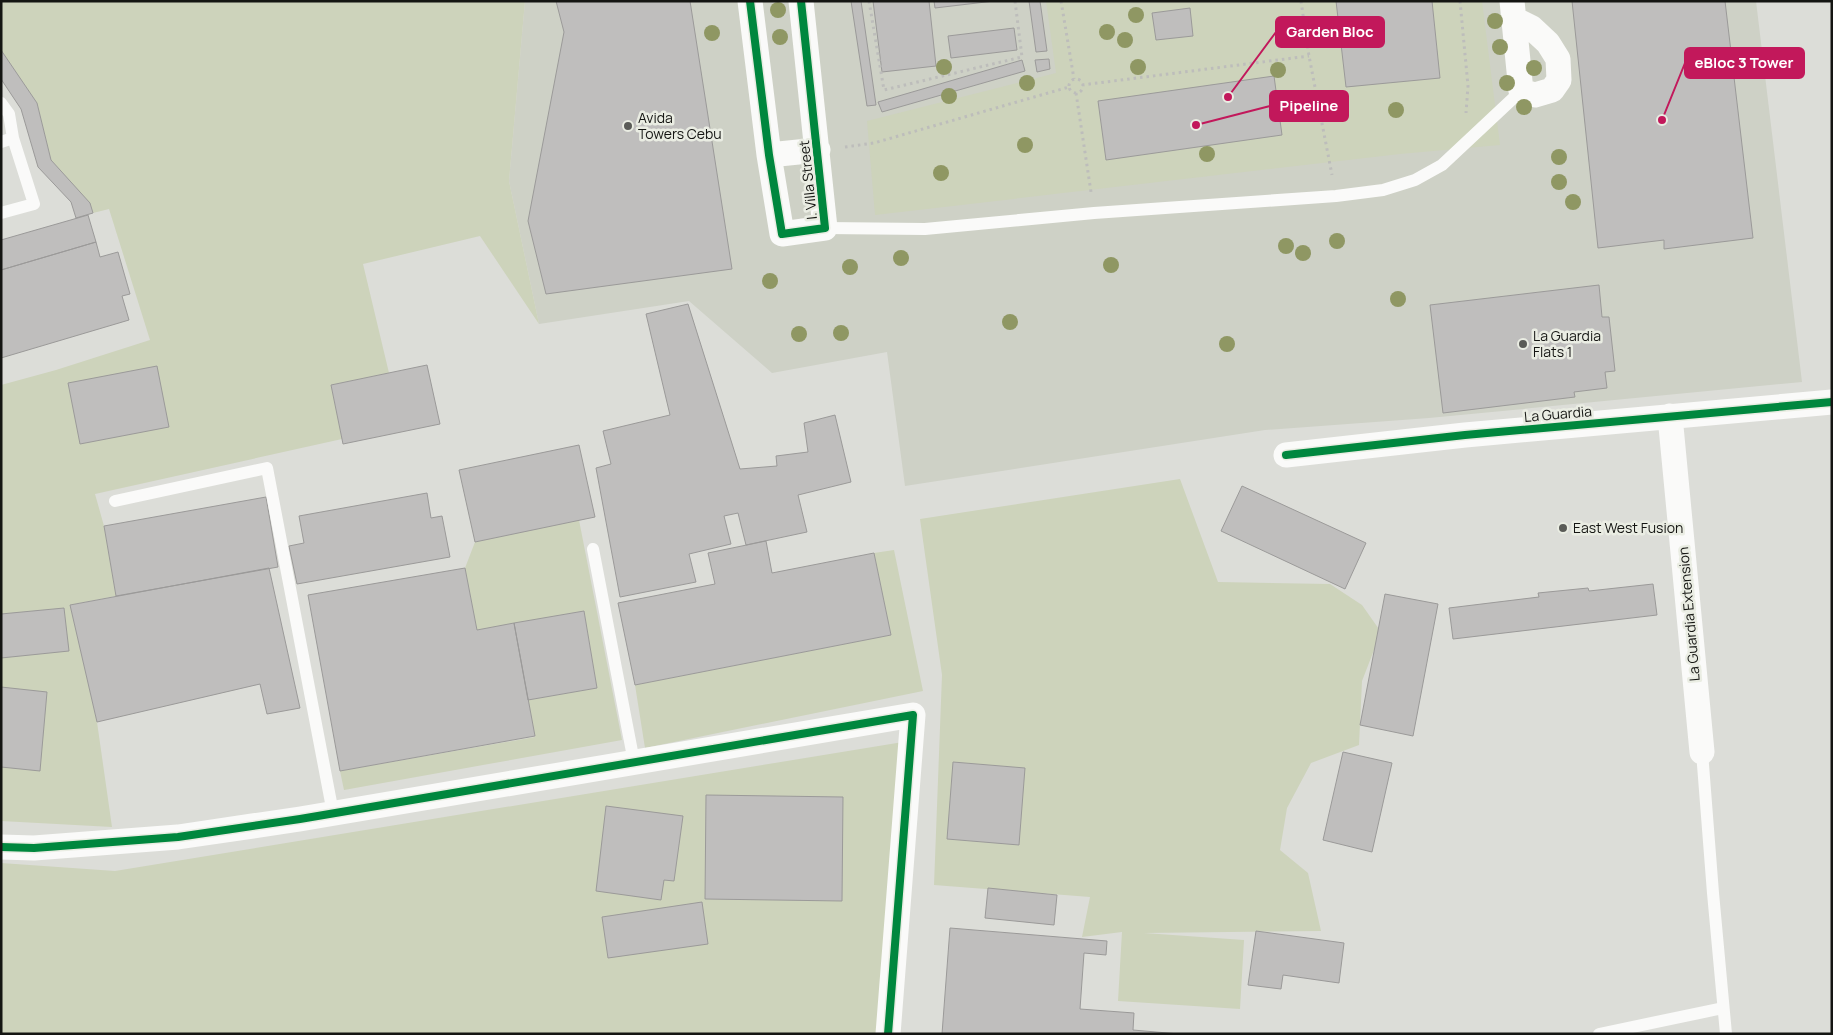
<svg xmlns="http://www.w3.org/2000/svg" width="1833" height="1035" viewBox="0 0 1833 1035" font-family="Manrope,sans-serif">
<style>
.built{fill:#ced1c6}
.green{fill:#cdd3bb}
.building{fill:#bfbebd;stroke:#9b9a99}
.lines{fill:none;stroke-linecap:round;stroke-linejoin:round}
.path{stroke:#bdbdbb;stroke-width:3;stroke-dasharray:2.5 4;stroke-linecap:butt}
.service{stroke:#fafaf9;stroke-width:12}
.minor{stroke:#fafaf9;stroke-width:25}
.cycleway-casing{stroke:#eaede3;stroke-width:11}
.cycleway{stroke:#00873e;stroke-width:8}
.tree{fill:#8f9763}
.poi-dot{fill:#5a5b57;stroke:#eaede3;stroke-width:2}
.labels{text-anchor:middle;stroke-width:5;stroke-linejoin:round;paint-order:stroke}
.poi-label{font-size:14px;fill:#141512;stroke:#eaede3;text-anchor:start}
.street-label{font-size:14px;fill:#141512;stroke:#eaede3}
.leader{fill:none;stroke:#c2185b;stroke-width:2}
.callout-dot{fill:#c2185b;stroke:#eaede3;stroke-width:2}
.callout{fill:#c2185b;stroke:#c2185b;stroke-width:2}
.callout-label{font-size:15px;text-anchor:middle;font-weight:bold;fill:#fff}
</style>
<rect width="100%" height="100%" fill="#dcddd8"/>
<!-- built -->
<path class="built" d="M525,1H1756L1802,382L1429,418L1265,430L905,486L887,352L772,373L689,301L539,324L509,181Z"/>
<!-- green -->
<path class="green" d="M1,1H525L509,181L539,324L480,236L363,264L389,373L331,385L342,439L95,494L104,526L116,596L70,605L97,722L112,827L1,821V385L56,370L150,340L109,209L93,213L89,203L51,160L37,103L1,50Z
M1046,1H1482L1500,145L1400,154L875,215L867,121L1056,73Z
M1180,479L1218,582L1330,584L1362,605L1381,632L1362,681L1359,745L1311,763L1287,808L1280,850L1308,873L1321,931L1144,933L1244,940L1240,1009L1118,1001L1122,932L1082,937L1090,897L934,885L942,675L920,519Z
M579,520L622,740L344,790L340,771L535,737L528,700L597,688L584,611L477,630L465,568L475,542Z
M894,550L923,691L645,748L635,685L891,635L874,553Z
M903,742L878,1034H1V863L115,871Z"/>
<!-- building -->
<path class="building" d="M556,1H690L732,269L546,294L528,221L564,32Z
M851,1H861L876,105L867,106Z
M873,1H929L936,66L882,72Z
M934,1H994L935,8Z
M1029,1H1040L1047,51L1036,52Z
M1336,1H1432L1440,78L1346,87Z
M1572,1H1725L1753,238L1664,249V240L1598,248Z
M1190,8L1193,36L1156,40L1152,13Z
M1014,28L1017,50L951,58L948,36Z
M1,50L37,103L51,160L90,203L93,213L76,218L71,202L38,167L21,109L1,79Z
M1049,59L1050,69L1037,72L1035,60Z
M1022,60L1025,71L882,112L878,102Z
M1274,76L1282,135L1106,160L1098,101Z
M88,215L96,242L1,270V240Z
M96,242L100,257L118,252L130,294L122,296L129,320L1,358V270Z
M1599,285L1602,317H1609L1615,371L1605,372L1607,388L1574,392L1575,397L1443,413L1430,305Z
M688,304L740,469L777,466L776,456L808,452L804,423L835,415L851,482L798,495L807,532L746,545L738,513L724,516L731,544L689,554L696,582L620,597L596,468L611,464L603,431L670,415L646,314Z
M427,365L440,424L343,444L331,385Z
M157,366L169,427L80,444L68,383Z
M579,445L595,517L475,542L459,470Z
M1242,486L1366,543L1345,589L1221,531Z
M427,493L431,518L442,516L450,557L297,584L289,546L304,543L299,516Z
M266,497L278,567L116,596L104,526Z
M766,541L772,573L874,553L891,635L635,685L618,603L715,584L708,553Z
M269,568L300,708L267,714L260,684L97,722L70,605Z
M465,568L477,630L514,623L535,736L340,771L308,595Z
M1653,584L1657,615L1453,639L1449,608L1539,597L1538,593L1588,588L1589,591Z
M1385,594L1438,604L1413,736L1360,725Z
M64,608L69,651L1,658V614Z
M584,611L597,688L528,700L514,623Z
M1,687L47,692L40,771L1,767Z
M1343,752L1392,763L1372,852L1323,840Z
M953,762L1025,768L1019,845L947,839Z
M706,795L843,797L842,901L705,899Z
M606,806L683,816L674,881L664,880L661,900L596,891Z
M988,888L1057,895L1054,925L985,918Z
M702,902L708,944L608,958L602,917Z
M950,928L1107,941L1106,955L1084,953L1080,1009L1134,1013L1133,1030L1179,1034H942Z
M1256,931L1344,943L1339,983L1283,975L1281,989L1248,985Z"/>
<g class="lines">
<!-- path -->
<path class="path" d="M869,1L884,90L1022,57L1015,1
M1061,1L1074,79
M1301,1L1309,56L1332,175
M1460,1L1468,86L1466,113
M1069 86a7 7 0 1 1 14 0a7 7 0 1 1-14 0Z
M1082,85L1309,56
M1076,93L1091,192
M845,147L874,143L1069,87"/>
<!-- service -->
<path class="service" d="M1,103L9,114L13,138L34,204L1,213
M1,142L13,138
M825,228L925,229L1094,213L1336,196L1383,190L1415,180L1442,165L1521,91
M115,501L267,468L333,813
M593,549L634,762
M1702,752L1713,893L1726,1034
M1599,1034L1723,1008"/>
<!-- minor -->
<path class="minor" d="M750,1L769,155L782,234L825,228L801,1
M1512,1L1521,91L1535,95L1552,90L1559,80L1558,59L1548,43L1532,28L1514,19
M769,155L818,150
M1670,416L1702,752
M1286,455L1465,435L1832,402
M1,847L34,848L178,837L300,819L913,715L888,1034"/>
<!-- cycleway casing -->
<g class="cycleway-casing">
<path id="cycleway" d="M750,1L769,155L782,234L825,228L801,1
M1286,455L1465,435L1832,402
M1,847L34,848L178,837L300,819L913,715L888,1034"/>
</g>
<!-- cycleway -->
<use href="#cycleway" class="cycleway"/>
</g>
<!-- trees -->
<g class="tree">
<circle cx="778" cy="10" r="8"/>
<circle cx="1136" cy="15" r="8"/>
<circle cx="1495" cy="21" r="8"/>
<circle cx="1107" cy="32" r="8"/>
<circle cx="712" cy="33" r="8"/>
<circle cx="780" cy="37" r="8"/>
<circle cx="1125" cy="40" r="8"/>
<circle cx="1500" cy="47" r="8"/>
<circle cx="944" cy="67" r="8"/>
<circle cx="1138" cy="67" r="8"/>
<circle cx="1534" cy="68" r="8"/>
<circle cx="1278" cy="70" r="8"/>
<circle cx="1027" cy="83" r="8"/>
<circle cx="1507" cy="83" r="8"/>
<circle cx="949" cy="96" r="8"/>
<circle cx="1524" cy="107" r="8"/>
<circle cx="1396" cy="110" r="8"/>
<circle cx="1025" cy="145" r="8"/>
<circle cx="1207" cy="154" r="8"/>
<circle cx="1559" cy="157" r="8"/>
<circle cx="941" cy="173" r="8"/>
<circle cx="1559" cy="182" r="8"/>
<circle cx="1573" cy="202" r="8"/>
<circle cx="1337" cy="241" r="8"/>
<circle cx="1286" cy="246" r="8"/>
<circle cx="1303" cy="253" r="8"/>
<circle cx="901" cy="258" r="8"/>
<circle cx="1111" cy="265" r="8"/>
<circle cx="850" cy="267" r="8"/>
<circle cx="770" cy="281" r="8"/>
<circle cx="1398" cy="299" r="8"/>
<circle cx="1010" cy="322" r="8"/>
<circle cx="841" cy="333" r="8"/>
<circle cx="799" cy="334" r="8"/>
<circle cx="1227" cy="344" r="8"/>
</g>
<!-- markers -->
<g class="poi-dot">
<circle cx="628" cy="126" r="5"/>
<circle cx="1523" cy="344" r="5"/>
<circle cx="1563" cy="528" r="5"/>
</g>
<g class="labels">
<!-- poi labels -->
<g class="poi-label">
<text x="638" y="123">Avida<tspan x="638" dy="16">Towers Cebu</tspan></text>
<text x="1533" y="341">La Guardia<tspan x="1533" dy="16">Flats 1</tspan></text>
<text x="1573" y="533">East West Fusion</text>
</g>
<!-- street labels -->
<g class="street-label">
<text transform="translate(808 180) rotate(-96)" y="5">I. Villa Street</text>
<text transform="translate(1558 414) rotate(-5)" y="5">La Guardia</text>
<text transform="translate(1689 614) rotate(-95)" y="5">La Guardia Extension</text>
</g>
</g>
<!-- callouts -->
<path class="leader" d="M1228 97L1276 32M1662 120L1685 63M1196 125L1270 106"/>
<g class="callout-dot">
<circle cx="1228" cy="97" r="5"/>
<circle cx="1662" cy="120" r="5"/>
<circle cx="1196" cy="125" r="5"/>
</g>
<g class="callout">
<rect x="1276" y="17" width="108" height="30" rx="5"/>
<rect x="1685" y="48" width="119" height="30" rx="5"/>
<rect x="1270" y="91" width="78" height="30" rx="5"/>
</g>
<g class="callout-label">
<text x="1330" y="37">Garden Bloc</text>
<text x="1744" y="68">eBloc 3 Tower</text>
<text x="1309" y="111">Pipeline</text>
</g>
<!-- border -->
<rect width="1833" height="1035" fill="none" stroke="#141512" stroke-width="5"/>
</svg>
